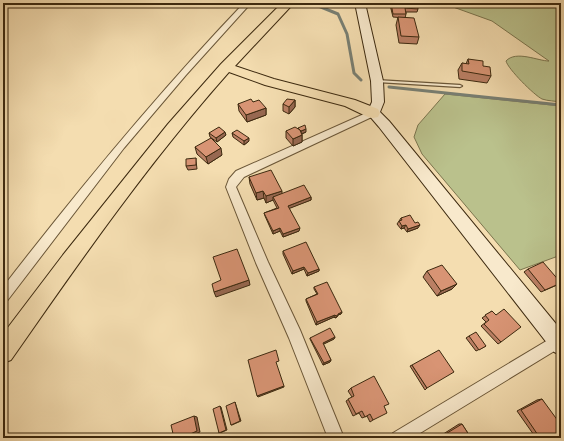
<svg xmlns="http://www.w3.org/2000/svg" width="564" height="441" viewBox="0 0 564 441" font-family="'Libre Bodoni',serif">
<style>
.green{fill:#bac18c;stroke:#7b754e}
.lines{fill:none;stroke-linecap:round;stroke-linejoin:round}
.stream{stroke:#787f73;stroke-width:3}
.lane-casing{stroke:#6a5637;stroke-width:2.5}
.street-casing{stroke:#6a5637;stroke-width:2}
.secondary-casing{stroke:#3c290f;stroke-width:2}
.primary-casing{stroke:#3c290f;stroke-width:2}
.lane{fill:#f8e9cc;fill-rule:evenodd}
.street{fill:#f8e9cc;fill-rule:evenodd}
.secondary{fill:#f8e9cc;fill-rule:evenodd}
.primary{fill:#f4ddb0;fill-rule:evenodd}
.wall{fill:#ba7f64;stroke:#3c290f}
.shaded-wall{fill:#976851;stroke:#3c290f}
.building{fill:#d89474;stroke:#3c290f}
</style>
<rect width="100%" height="100%" fill="#f4ddb0"/>
<filter id="stains"><feTurbulence type="fractalNoise" baseFrequency=".005" numOctaves="4"/><feColorMatrix values="0 0 0 0 .2 0 0 0 0 .09 0 0 0 0 .02 0 0 0 .5 -.17"/></filter>
<radialGradient id="worn" r=".72"><stop offset=".6" stop-color="#630" stop-opacity="0"/><stop offset="1" stop-color="#630" stop-opacity=".3"/></radialGradient>
<!-- green -->
<path class="green" d="M442,3L561,4V102C555,101 548,101 542,99C534,95 508,69 506,61C516,50 538,61 549,61L492,21Z
M445,94L561,106V255L520,270L422,154L414,137L418,125Z"/>
<g class="lines">
<!-- stream -->
<path class="stream" d="M316,5L338,14L347,34L354,73L361,80
M389,87L561,105"/>
<!-- lane casing -->
<g class="lane-casing">
<path id="lane" d="M376,80L460,85L462,86L460,87L377,82H376Z"/>
</g>
<!-- street casing -->
<g class="street-casing">
<path id="street" d="M244,3H251L186,75L124,148L7,301L3,303V287C79,189 158,93 244,3Z
M373,110L376,111L377,113L376,115L244,177L236,187L268,262L300,330L344,438H328L289,338L256,263L226,187L229,179L236,171Z
M558,334L561,336V347L412,438H390L393,433Z"/>
</g>
<!-- secondary casing -->
<g class="secondary-casing">
<path id="secondary" d="M355,3H365L383,81L384,102L380,112L389,121L561,330V355L554,352L379,127L367,113L372,102L371,81Z"/>
</g>
<!-- primary casing -->
<g class="primary-casing">
<path id="primary" d="M282,3H294L235,66L274,79L355,100L378,109L380,113L378,117L373,118L368,117L345,106L265,85L229,72C149,162 80,261 11,360L3,363V334L63,255L168,124L221,64Z"/>
</g>
<!-- lane -->
<use href="#lane" class="lane"/>
<!-- street -->
<use href="#street" class="street"/>
<!-- secondary -->
<use href="#secondary" class="secondary"/>
<!-- primary -->
<use href="#primary" class="primary"/>
</g>
<!-- wall -->
<path class="wall" d="M391,3H416L418,9L417,12H406V14L405,18L393,17L390,5Z
M398,17L419,37L417,44L399,43L396,25Z
M468,59L483,66L491,76L487,83L459,79L458,70L462,63L466,64Z
M295,100V107L289,114L283,111V104Z
M253,102L266,108V115L247,122L239,111L238,104Z
M298,128L306,132L302,134V142L293,146L286,138V131L298,129Z
M209,133L226,135L217,142L210,137Z
M232,133L249,141L244,145L233,137Z
M195,147L222,155L208,164L197,154Z
M196,158V161L197,169L188,170L186,166Z
M249,177L282,194L311,197V200L289,208L299,231L283,237L280,231L273,234L265,216L264,213L277,208L273,200L266,203L264,198L257,200L250,184Z
M401,218L418,228L407,232L404,228L401,229L397,224Z
M283,251L319,269V271L307,276L304,269L292,274L283,254Z
M528,269L557,285L541,292L524,272Z
M427,271L457,284L452,289L437,296L423,277Z
M314,287L342,312L341,314L338,315L337,317L335,318L334,317L316,325L306,301V299L317,294L314,289Z
M492,311L501,342L498,344L481,326L486,322L482,318Z
M469,336L486,346L476,351L466,338Z
M335,337L334,339L323,344L331,360L330,362L323,365L310,339V338Z
M412,365L427,388L425,390L410,366Z
M351,388L384,406L373,420L370,422L367,416L362,418L359,413L353,416L346,401L352,397L348,391Z
M542,399L561,438H536L517,411L537,400Z
M459,424H462L471,438H437Z"/>
<!-- shaded-wall -->
<path class="shaded-wall" d="M295,100V107L289,114V107Z
M266,108V115L247,122L246,115Z
M306,129V132L301,134V131Z
M225,132L226,135L217,142L216,138Z
M302,135V142L293,146V139Z
M249,138V141L244,145V141Z
M221,148L222,155L208,164L206,157Z
M263,191L264,198L257,200L256,193Z
M282,191V197H273V200L266,203V196Z
M311,197V200L288,209V206Z
M406,225L404,228L401,229L402,226Z
M420,225L418,228L407,232L408,229Z
M280,228V231L273,234V231Z
M300,228L299,231L283,237V234Z
M304,267V269L292,274L293,271Z
M319,269V271L307,276L308,273Z
M249,280L250,285L216,297L214,292Z
M457,284L452,289L437,296L441,291Z
M342,312L341,314L338,315L337,317L335,318L338,314Z
M335,315L334,317L316,325L317,322Z
M335,337L334,339L322,345L323,343Z
M331,360L330,362L323,365L324,363Z
M284,386V387L258,397L257,396Z
M235,402L241,421L232,425H231Z
M220,406L221,407L227,430L220,433H219Z
M194,416L197,417L200,432L186,438H181Z"/>
<!-- building -->
<path class="building" d="M391,3H416L418,9L405,8L406,14H393Z
M398,17L414,18L419,37L401,36Z
M468,59L483,61V66L490,67L491,76L462,71V63L469,64Z
M251,99L253,102L259,100L266,108L246,115L238,104Z
M287,99L295,100L289,107L283,104Z
M305,125L306,129L301,131L298,128Z
M219,127L225,132L216,138L209,133Z
M295,127L300,130L302,135L293,139L286,131Z
M237,130L249,138L244,141L232,133Z
M211,138L221,148L206,157L195,147Z
M196,158V165L186,166V159Z
M271,170L282,191L266,196L263,191L256,193L249,177Z
M304,185L311,197L288,206L300,228L283,234L280,228L273,231L264,213L279,208L273,197Z
M410,215L415,223L418,222L420,225L408,229L406,225L402,226L399,221L402,220L401,218Z
M306,242L319,269L308,273L304,267L293,271L283,251Z
M237,249L249,280L214,292L212,284L221,280L213,257Z
M543,262L561,283L545,290L528,269Z
M442,265L457,284L441,291L427,271Z
M327,282L342,312L338,314V315L336,316L335,315L317,322L306,299L318,294L314,287Z
M504,309L521,327L501,342L484,324L489,320L485,315L492,311L496,315Z
M330,328L335,337L323,343L331,360L324,363L310,338Z
M476,332L486,346L479,350L469,336Z
M276,350L279,361L276,362L284,386L257,396L248,360Z
M439,350L454,372L427,388L412,365Z
M374,376L389,404L384,406L387,413L373,420L370,414L365,417L362,411L356,414L348,399L354,396L351,388Z
M542,399L561,425V438H540L521,410Z
M235,402L240,421L231,425L226,406Z
M220,406L226,430L219,433L213,409Z
M194,416L197,431L181,438H174L171,425Z
M462,424L471,438H439Z"/>
<!-- margin -->
<rect width="564" height="441" fill="none" stroke="#f4ddb0" stroke-width="16"/>
<rect x="4" y="4" width="556" height="433" fill="none" stroke="#3c290f" stroke-width="2"/>
<rect x="8" y="8" width="548" height="425" fill="none" stroke="#3c290f"/>
<rect width="100%" height="100%" filter="url(#stains)"/>
<rect width="100%" height="100%" fill="url(#worn)"/>
</svg>
